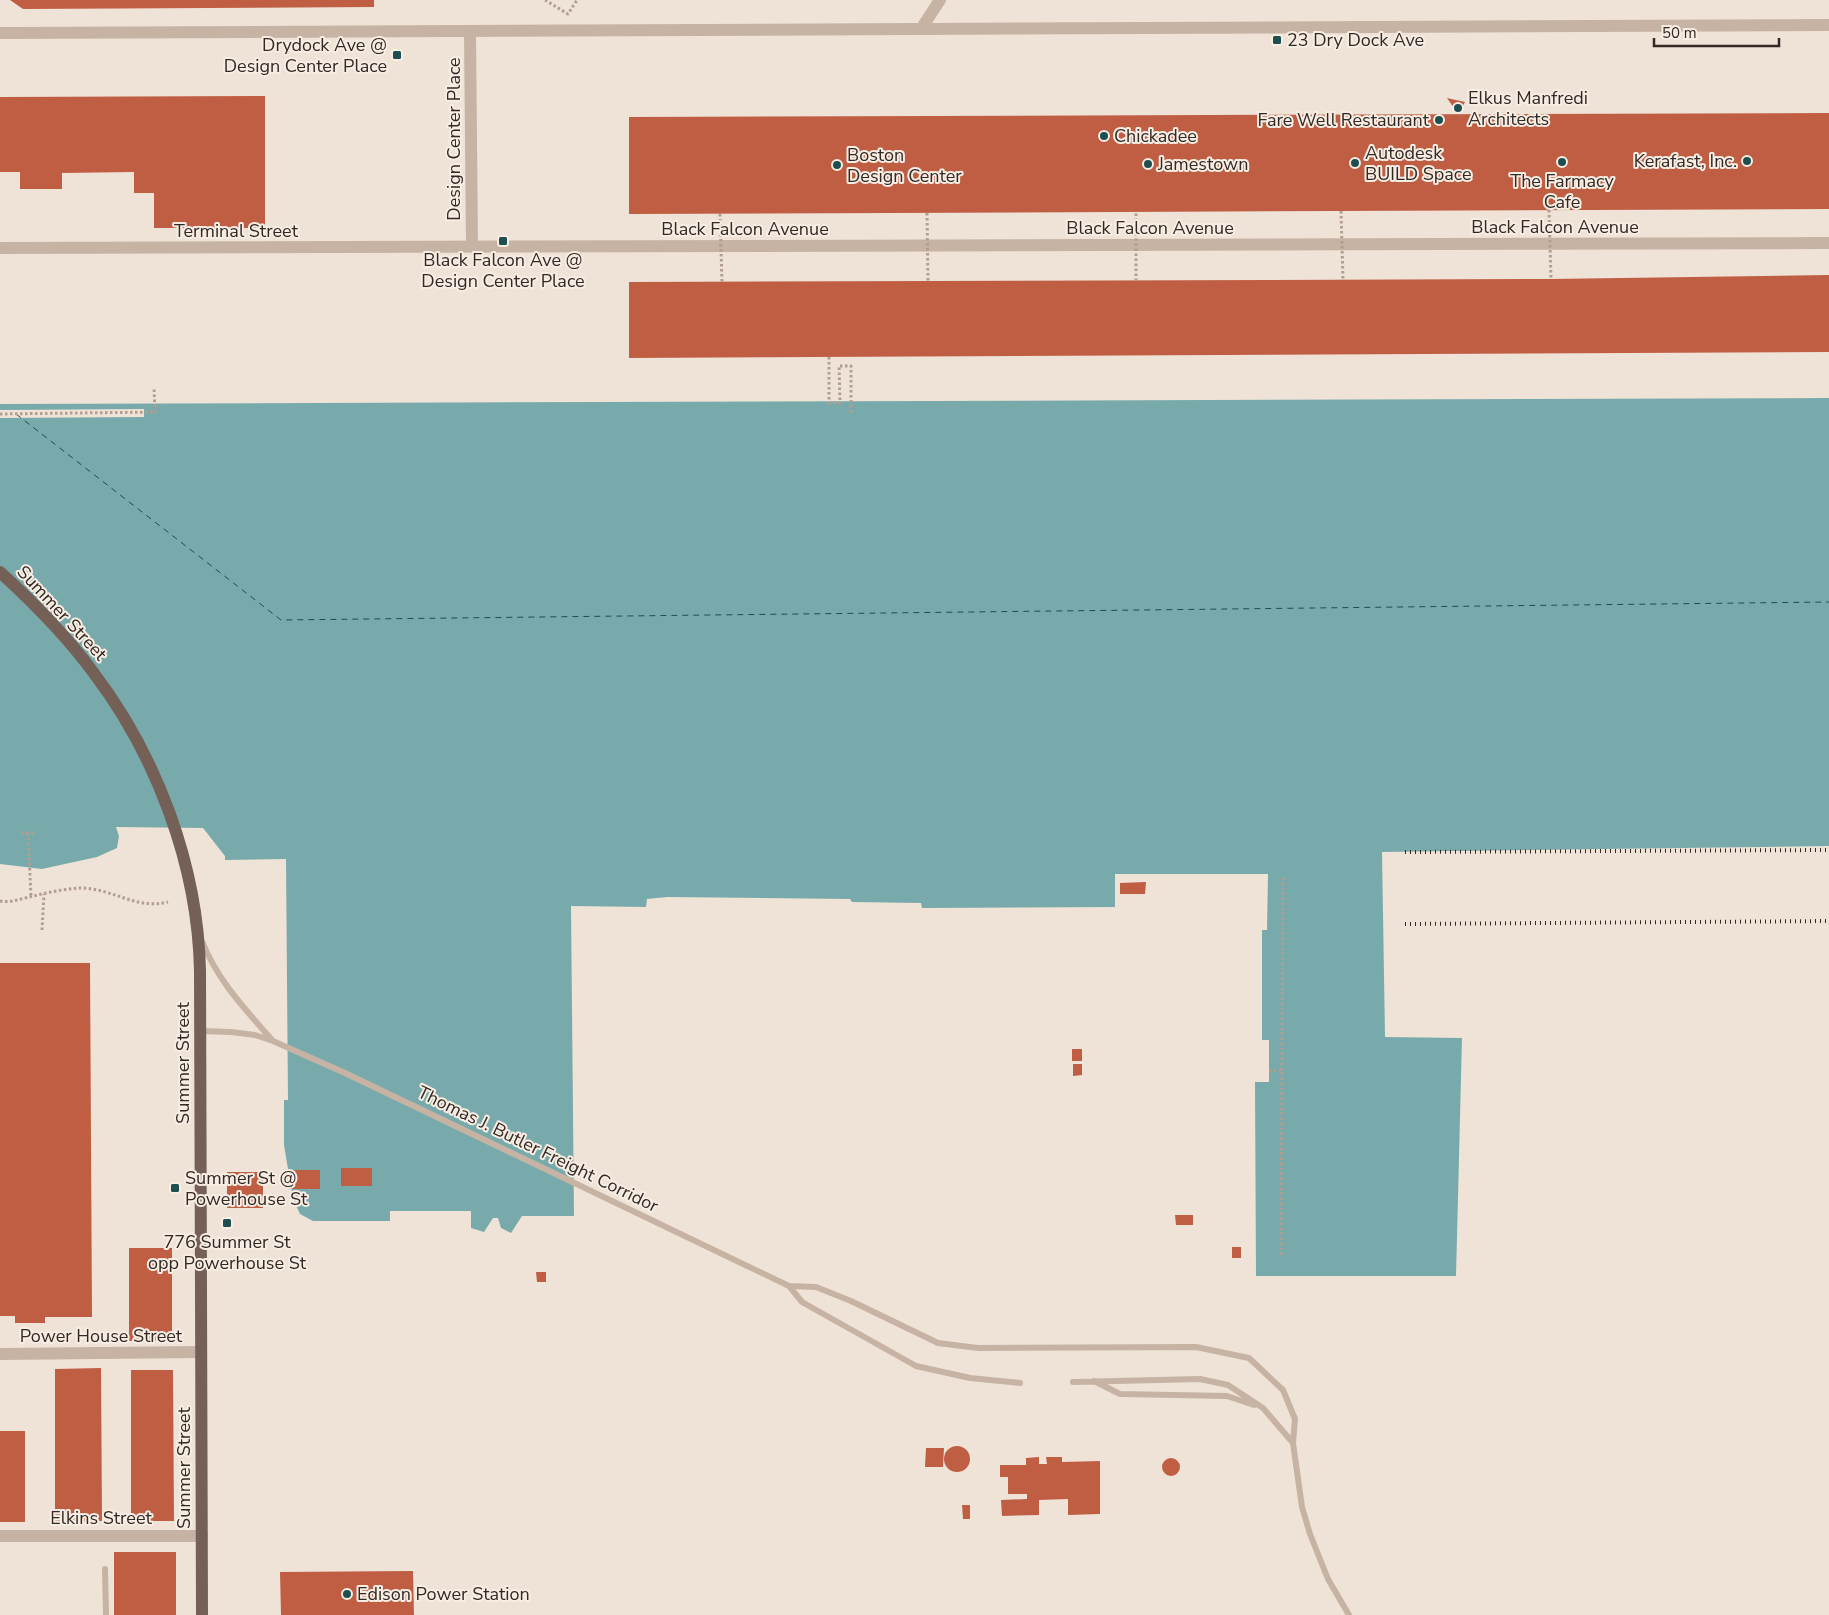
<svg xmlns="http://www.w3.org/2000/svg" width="1829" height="1615" viewBox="0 0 1829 1615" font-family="'Nunito Sans',sans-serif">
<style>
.water{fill:#78aaab}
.pier{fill:#efe3d7}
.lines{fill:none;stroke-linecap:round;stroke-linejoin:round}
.ferry{stroke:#1d4f51;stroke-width:1;stroke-dasharray:6 5;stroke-linecap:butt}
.building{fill:#c05e44}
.path{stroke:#b29d8e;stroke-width:3;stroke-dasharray:2.5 2.5;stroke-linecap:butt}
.service{stroke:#c6b3a4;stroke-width:6}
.minor{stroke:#c6b3a4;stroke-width:12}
.tertiary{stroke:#c6b3a4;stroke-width:12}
.primary{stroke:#746057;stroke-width:12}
.rail{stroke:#322925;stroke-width:4;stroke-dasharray:1 4;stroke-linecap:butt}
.path-bridge{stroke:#b29d8e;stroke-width:3;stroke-dasharray:2.5 2.5;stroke-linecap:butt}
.poi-dot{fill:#1d4f51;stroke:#f7ede3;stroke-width:2}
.labels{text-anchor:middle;stroke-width:4;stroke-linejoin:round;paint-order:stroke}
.poi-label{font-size:18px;fill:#322925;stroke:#f7ede3;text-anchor:start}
.street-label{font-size:18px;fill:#322925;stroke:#f7ede3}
</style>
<rect width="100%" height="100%" fill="#efe3d7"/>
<!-- water -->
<path class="water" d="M1829,398V846L1382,852L1385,1037L1462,1038L1456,1276H1256L1255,1082H1269V1040H1262V930H1267L1268,874H1115V907L922,908L921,903L852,902L850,899L667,897L647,899L646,907L571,906L574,1216H522L511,1233L501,1228L498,1218H493L484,1232L471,1228V1211H390V1221H313L300,1214L293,1199L284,1145V1100H288L286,859L225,860V856L203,828L116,827L119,836L117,848L97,857L42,869L0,864V404Z"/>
<!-- pier -->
<path class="pier" d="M144,409V417L0,418V410Z"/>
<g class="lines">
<!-- ferry -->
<path class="ferry" d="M16,414L281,620L1829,602"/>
</g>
<!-- building -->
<path class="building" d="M10,0H374V7L23,9Z
M265,96V228H154V193H134V172L62,173V189H20V172H0V97Z
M1447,98L1465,102L1458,114Z
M1829,113V209L629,214V117Z
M1829,275V352L629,358V282L1551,279Z
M1146,882L1145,894H1120V883Z
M0,963H90L92,1317H45V1323H15V1316H0Z
M1072,1049H1082V1061H1072Z
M1073,1064H1082V1075L1073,1076Z
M341,1168H372V1186H341Z
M287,1170H320V1189H287Z
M227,1172H263V1208H227Z
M1175,1215H1193V1225H1176Z
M1232,1247H1241V1258H1232Z
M129,1248H172V1340L129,1341Z
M536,1272H546V1282H537Z
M101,1368L102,1521L55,1522V1369Z
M131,1370H173L174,1521H131Z
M0,1431H25V1522H0Z
M944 1459a13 13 0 1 1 26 0a13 13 0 1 1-26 0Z
M926,1448H944L943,1467H925Z
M1039,1457V1464H1047L1046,1457H1062V1462L1100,1461V1514L1068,1515V1499L1039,1500V1515L1002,1516L1001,1500L1027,1499V1494H1008V1477H1000V1465H1026V1458Z
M1162 1467a9 9 0 1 1 18 0a9 9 0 1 1-18 0Z
M962,1505H970V1519H963Z
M114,1552H176V1615H114Z
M413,1571L414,1615H281L280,1572Z"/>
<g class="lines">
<!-- path -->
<path class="path" d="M545,0L568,14L577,0
M829,357V403H840L839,366H851V414
M0,414L155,412L154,388
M21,833H35
M28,833L31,896
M0,901C12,903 23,898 34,896C49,892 65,889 80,888C113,888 135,910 168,902
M42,930L44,894
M1269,1071L1283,1070
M1281,1255L1283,875"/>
<!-- service -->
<path class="service" d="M202,941C217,980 245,1009 273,1041
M200,1031L231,1032L255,1035L273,1041L345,1073L789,1286L816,1287L851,1301L938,1343L978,1348L1196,1347L1249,1358L1283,1390L1295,1419L1293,1443L1302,1507L1310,1534L1328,1579L1349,1615
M789,1286L802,1302L916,1366L970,1378L1020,1383
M1094,1381L1120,1394L1227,1396L1254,1405
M1073,1382L1200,1379L1228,1385L1263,1408L1293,1443
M105,1569L106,1615"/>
<!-- minor -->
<path class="minor" d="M470,31L472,247
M0,248L1829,243
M0,1354L201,1352
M0,1536H202"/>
<!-- tertiary -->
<path class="tertiary" d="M921,29L940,0
M0,33L1829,25"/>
<!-- primary -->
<path class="primary" d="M0,572C34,603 66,635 93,672C157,756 198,866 200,971L202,1615"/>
<!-- rail -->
<path class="rail" d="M1405,852L1829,850
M1405,924L1829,921"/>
<!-- path-bridge -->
<path class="path-bridge" d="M1549,210L1551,279
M1341,211L1343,280
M927,213L928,281
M720,214L722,282
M1136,281V212"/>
</g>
<!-- markers -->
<g class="poi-dot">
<rect x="1272" y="35" width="10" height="10" rx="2.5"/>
<rect x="392" y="50" width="10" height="10" rx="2.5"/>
<circle cx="1458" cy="108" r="5"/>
<circle cx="1439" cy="120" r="5"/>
<circle cx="1104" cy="136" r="5"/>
<circle cx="1747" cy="161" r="5"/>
<circle cx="1562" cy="162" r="5"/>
<circle cx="1355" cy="163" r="5"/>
<circle cx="1148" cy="164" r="5"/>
<circle cx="837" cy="165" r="5"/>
<rect x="498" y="236" width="10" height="10" rx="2.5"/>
<rect x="170" y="1183" width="10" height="10" rx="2.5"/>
<rect x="222" y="1218" width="10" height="10" rx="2.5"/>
<circle cx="347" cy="1594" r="5"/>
</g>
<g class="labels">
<!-- poi labels -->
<g class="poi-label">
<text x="1287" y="46">23 Dry Dock Ave</text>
<text x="387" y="51" text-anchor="end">Drydock Ave @<tspan x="387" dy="21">Design Center Place</tspan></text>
<text x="1468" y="104">Elkus Manfredi<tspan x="1468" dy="21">Architects</tspan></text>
<text x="1429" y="126" text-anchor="end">Fare Well Restaurant</text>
<text x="1114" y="142">Chickadee</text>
<text x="1365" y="159">Autodesk<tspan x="1365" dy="21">BUILD Space</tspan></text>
<text x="847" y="161">Boston<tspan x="847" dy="21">Design Center</tspan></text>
<text x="1737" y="167" text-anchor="end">Kerafast, Inc.</text>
<text x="1158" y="170">Jamestown</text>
<text x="1562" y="187" text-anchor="middle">The Farmacy<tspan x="1562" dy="21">Cafe</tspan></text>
<text x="503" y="266" text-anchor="middle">Black Falcon Ave @<tspan x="503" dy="21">Design Center Place</tspan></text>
<text x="185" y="1184">Summer St @<tspan x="185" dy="21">Powerhouse St</tspan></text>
<text x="227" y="1248" text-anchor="middle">776 Summer St<tspan x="227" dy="21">opp Powerhouse St</tspan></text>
<text x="357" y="1600">Edison Power Station</text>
</g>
<!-- street labels -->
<g class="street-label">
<text transform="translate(454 139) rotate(-90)" y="6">Design Center Place</text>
<text x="1555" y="233">Black Falcon Avenue</text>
<text x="1150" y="234">Black Falcon Avenue</text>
<text x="745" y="235">Black Falcon Avenue</text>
<text x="236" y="237">Terminal Street</text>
<text transform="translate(62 613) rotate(47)" y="6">Summer Street</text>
<text transform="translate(183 1063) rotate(-90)" y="6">Summer Street</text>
<text transform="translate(538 1149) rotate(26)" y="6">Thomas J. Butler Freight Corridor</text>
<text x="101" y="1342">Power House Street</text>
<text transform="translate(184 1468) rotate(-90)" y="6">Summer Street</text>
<text x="101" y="1524">Elkins Street</text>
</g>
</g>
<!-- scale -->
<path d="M1654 38v8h125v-8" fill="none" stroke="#322925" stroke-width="2.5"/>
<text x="1662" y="38" font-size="15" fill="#322925" stroke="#f7ede3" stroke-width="4" paint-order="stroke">50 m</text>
</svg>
